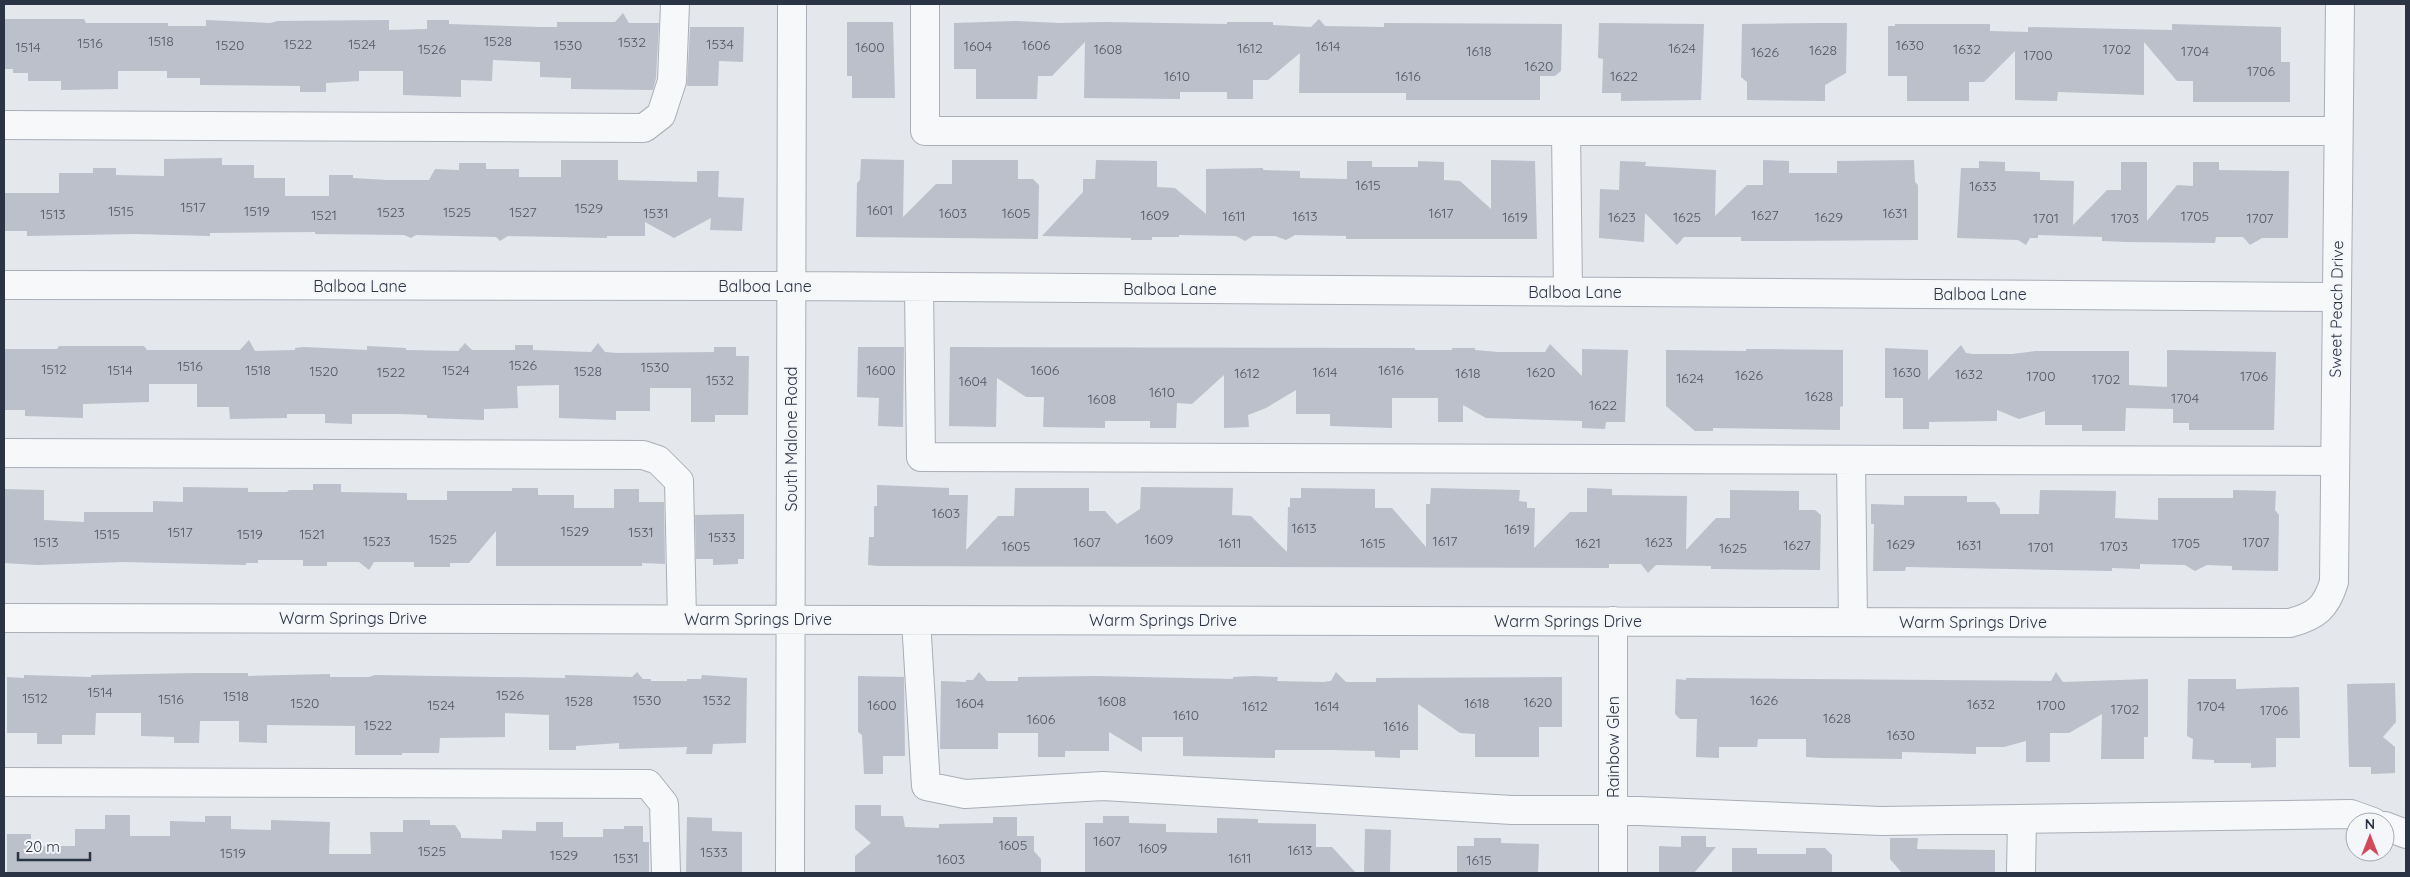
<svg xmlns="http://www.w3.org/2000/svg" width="2410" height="877" viewBox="0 0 2410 877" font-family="Quicksand,sans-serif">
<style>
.building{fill:#bbc0ca}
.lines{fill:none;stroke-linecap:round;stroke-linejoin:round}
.minor-casing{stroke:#a9aeb7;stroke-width:30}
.minor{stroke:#f7f8fa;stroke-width:28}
.labels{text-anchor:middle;stroke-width:4;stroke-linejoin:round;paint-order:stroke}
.number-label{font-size:14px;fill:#4f5766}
.street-label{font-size:16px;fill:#2b3445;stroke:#f4f6f9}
</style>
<rect width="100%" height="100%" fill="#e4e7ec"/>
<!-- building -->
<path class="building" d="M623,13L629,23H659L656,78L653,90L571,89V78L540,77V62L493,60L492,81L461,80V97L403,95V71H359V81L326,83V92H300V86L200,85V78H167V71H118V89L61,90V81H28V73H13V69H4V19H84L86,23H168V26H206V20L270,23L278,21L389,20V30L427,29V20H449V24L541,27H557V22H615Z
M1319,19L1325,26L1384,27V23L1562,24L1561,71L1555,76H1540V100H1406V93H1299L1300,53L1268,80H1253V99H1227V92H1180V99L1084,98L1085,42L1052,76H1038L1037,99H976V69H954V23L1015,21L1059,23L1105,22L1227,24V22H1273V25L1311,27Z
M847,22H893L895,98H852V76H847Z
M1599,23L1704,24L1701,100L1621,101V93H1602L1603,59L1598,58Z
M1818,23H1847L1846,73L1825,85V101L1747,100V82L1741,77L1742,24Z
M1895,24H1990V31L2028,32V27L2172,30V24L2281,27V62H2290V102H2193V81H2177L2144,42V95L2058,92L2057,101L2015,100V51L1984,82H1969V101H1907V76H1888V26H1895Z
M690,27H744L743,62L719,61L718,86H687Z
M222,158V165H254V178H285V196H329V175H353V178L387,180H429L435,169L459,170V163H486V169H519V177H561V160H618V180L697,182V171H719L718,197L744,198L742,231L710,230L711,218L674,238L645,222V236H607V238L508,236L500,241L496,237L416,235L411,238L404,235L315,234V232L210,233V236L135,234L27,236V231H4V193H59V173H93V168H116V175L164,176V159Z
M861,159L904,160L903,217L936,184H952V160H1018V179H1033L1039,185L1038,239L856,237L857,183L860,180Z
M1096,160L1157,161V187L1175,188L1206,214V169L1263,168V170L1300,171V178L1347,179V161H1372V167H1418V161L1444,162V180L1460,181L1491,209V160L1535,161L1537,239H1346V236L1295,235L1286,240L1275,236H1253L1245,241L1236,236L1179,235V237H1152V240H1131V238L1042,236L1083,192V179H1095Z
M1763,160L1789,161V173H1837V161L1914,160L1915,182L1918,185V240L1785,241H1741V237H1684L1677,245L1645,213L1644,242L1599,238L1600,189L1619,190L1620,161L1646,162L1645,166L1716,170L1715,216L1747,185H1763Z
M1979,161L2005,162V171L2040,172V180L2074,181L2073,225L2107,190H2121V162H2147V221L2177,185L2193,186V162H2219V170L2289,171L2288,238H2262L2250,245L2243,237H2216L2215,243L2127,242L2102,241V237L2038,235V238H2030L2026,245L2018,240L1957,238L1961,168H1979Z
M249,340L255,351L295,350V348L304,347L367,350V346L406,348V350L458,351L465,343L472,350H515V345H533V350L591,352L598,343L605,352L617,353L714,352V347H736V356H749L748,415H715V422H691V388H650V411H616V420L559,418V385L517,386L518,408L484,409V420L427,418V415L398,414H352V424L325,423V414H287V418L230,419L229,407H197V384H149V402L83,404V418L25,416V410H4V349H57L59,346H144L147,350H240Z
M1550,344L1582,376V349L1628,350L1625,422H1606L1605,429L1582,428V421L1486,418L1463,405V422H1438V398H1392V428L1330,426V414H1296V390L1266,408L1248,415L1249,427L1224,428V375L1192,404L1177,403L1176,428H1150V421H1105V428L1043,427L1044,397H1026L997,378L996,427L949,426L950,347L1415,348V350H1452V348H1475V350L1498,352H1545Z
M1961,345L1966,353L1973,354H2012L2035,351H2129V385L2167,387V350L2276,352L2274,430H2189V423H2173V409L2126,408L2125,431H2082V425H2045V411L2019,419L1997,410V421L1929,422V429H1903V398H1885V348L1928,350V380Z
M858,347H904L903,427L878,426L879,398L857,397Z
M1746,349L1843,350V406L1840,407V430L1713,428V431H1695L1666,406V350L1746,351Z
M313,484H341V492L407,493V500H447V491H512V488H538V495H574V508H614V489H639V502H664L665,564L642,563V566H496V531L469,563H450V567H414V562H374L369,570L359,562H327V566H303V560H258V563H246V565L124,562L37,565L4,563V489L44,490V520L84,522V512H153V501L183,502V487L248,488V492H287L289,490H313Z
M877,485L949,488V495H968L966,550L998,516H1014L1015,488H1089V511H1105L1117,524L1140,509L1141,487L1233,488L1232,515L1251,516L1287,552L1288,507H1290V498H1301V488L1375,489V508H1392L1426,547V504H1430L1431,488L1520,490L1519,501L1527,502V508H1535L1534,548L1570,512H1587V488L1612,489V495L1687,496L1686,550L1716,518H1730V490L1799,491V510H1815L1821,515L1820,570L1711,569V566L1656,565L1648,573L1641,564H1609V568L878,566L868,565L869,537H874V506H877Z
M2040,490L2116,491L2115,518L2158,520V498H2233V490L2276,491L2275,510L2279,515L2278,571L2232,570V566L2207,565L2195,571L2185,565L2140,564V569L2112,568V571L1906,567L1905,571H1873L1874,524H1871V504L1904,505V496H1967V502H1995L2000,509V514H2039Z
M744,514V559H738V564L713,565V559H696L695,515Z
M637,672L643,679H651V681H687V679H701L702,675L747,678L746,743L713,744L712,754H686L687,747L619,749V743L576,746V750H549V715L505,713V737L440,738L439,753H402V755H355V726L267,725V743L239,742V721H200L199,743H174V737L141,736V713H96L95,735H62V744H37V733H7V677L24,678V675L91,677V675L195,673H248V676L330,674V677H369L375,675L565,678V675L632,677Z
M979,672L987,681H1018V677L1096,676L1233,679V677L1254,676L1278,677L1277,681L1323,682L1331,681L1336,672L1346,682H1376V678L1562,677V727H1539V757H1475V734L1460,733L1418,704V750H1400V758L1375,757V751L1331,750H1275V758L1183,756V737H1142V752L1109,732V751H1065V757H1038V733H998V749H940L941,681L966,682V680H973Z
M2056,672L2063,682L2148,679V737H2144V759H2101L2102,714L2069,733H2050V762H2026V741L2004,747H1976V754L1902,752V759L1822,758L1806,757V739H1758L1757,747H1719V758L1696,757L1697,719H1680L1675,714L1676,679L1686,680V678L2051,681Z
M858,676L904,677L905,756H883V774H864L862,735L858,732Z
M2188,679H2236V689L2299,687L2300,738H2276V767L2251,768V763H2214V760L2192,759L2193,739L2187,736Z
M2395,683L2396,722L2383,737L2395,747V773L2371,774V767H2349L2347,684Z
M855,805H881V816H903L905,827L939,828V824L993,823V817H1017V836H1034V851L1041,859V873H855V856L871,843L855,829Z
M105,815H130V836H170V821L205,822V816H231V829L271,830V820L330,822L329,854H371L370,832H403V820H430V825H455L461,834V838L502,839V830L536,831V822H563V837H603V829H624V826H643V842H649V873H7V834H31V846H75V829H105Z
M1103,816H1129V823L1166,824V832L1217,833V818L1258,819V823L1316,824V847H1332L1356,873H1085V823H1103Z
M687,817L712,818V831L742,832V873H686Z
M1365,829L1391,830L1390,873H1364Z
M1681,836H1706V847H1716L1694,873H1659V846L1681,847Z
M1474,838H1501V843L1539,844L1538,873H1457V846H1474Z
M1890,838H1918L1917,849L1995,850V873H1902L1890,859Z
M1732,848H1757V854H1806V848H1825L1832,855V873H1732Z"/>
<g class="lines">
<!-- minor casing -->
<g class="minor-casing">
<path id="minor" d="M925,4V131H2338
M4,125L644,128L661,115L672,81L675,4
M1566,131L1568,292
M4,285L791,286L2336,297
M919,287L921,457L2335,461
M4,453L643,455L658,460L679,481L682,619
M1851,460L1853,622
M4,618L2290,623C2316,616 2326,608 2334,582L2340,4
M916,620L926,786L965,794L1103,786L1512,810H1613L1881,821L2351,814L2373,822
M1613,621V873
M4,782L648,784L664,804L666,873
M2385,826L2406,834
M790,873L792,4
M2021,873L2022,819"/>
</g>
<!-- minor -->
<use href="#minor" class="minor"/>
</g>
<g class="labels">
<!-- number labels -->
<g class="number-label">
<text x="161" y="46">1518</text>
<text x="498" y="46">1528</text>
<text x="632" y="47">1532</text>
<text x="90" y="48">1516</text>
<text x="298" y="49">1522</text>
<text x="362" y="49">1524</text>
<text x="720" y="49">1534</text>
<text x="230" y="50">1520</text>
<text x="568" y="50">1530</text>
<text x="1036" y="50">1606</text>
<text x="1910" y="50">1630</text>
<text x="978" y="51">1604</text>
<text x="1328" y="51">1614</text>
<text x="28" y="52">1514</text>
<text x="870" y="52">1600</text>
<text x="1250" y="53">1612</text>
<text x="1682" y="53">1624</text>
<text x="432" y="54">1526</text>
<text x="1108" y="54">1608</text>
<text x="1967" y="54">1632</text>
<text x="2117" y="54">1702</text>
<text x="1823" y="55">1628</text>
<text x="1479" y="56">1618</text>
<text x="2195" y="56">1704</text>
<text x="1765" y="57">1626</text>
<text x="2038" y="60">1700</text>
<text x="1539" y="71">1620</text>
<text x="2261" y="76">1706</text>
<text x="1177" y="81">1610</text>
<text x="1408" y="81">1616</text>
<text x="1624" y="81">1622</text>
<text x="1368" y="190">1615</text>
<text x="1983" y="191">1633</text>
<text x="193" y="212">1517</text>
<text x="589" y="213">1529</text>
<text x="880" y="215">1601</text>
<text x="121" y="216">1515</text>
<text x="257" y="216">1519</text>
<text x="391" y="217">1523</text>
<text x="457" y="217">1525</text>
<text x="523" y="217">1527</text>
<text x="656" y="218">1531</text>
<text x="953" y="218">1603</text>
<text x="1016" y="218">1605</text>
<text x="1441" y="218">1617</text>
<text x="1895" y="218">1631</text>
<text x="53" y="219">1513</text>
<text x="324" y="220">1521</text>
<text x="1155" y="220">1609</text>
<text x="1765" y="220">1627</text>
<text x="1234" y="221">1611</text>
<text x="1305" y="221">1613</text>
<text x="2195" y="221">1705</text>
<text x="1515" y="222">1619</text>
<text x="1622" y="222">1623</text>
<text x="1687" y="222">1625</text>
<text x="1829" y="222">1629</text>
<text x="2046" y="223">1701</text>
<text x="2125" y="223">1703</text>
<text x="2260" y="223">1707</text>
<text x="523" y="370">1526</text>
<text x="190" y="371">1516</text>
<text x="655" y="372">1530</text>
<text x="54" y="374">1512</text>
<text x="120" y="375">1514</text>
<text x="258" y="375">1518</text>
<text x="456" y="375">1524</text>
<text x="881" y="375">1600</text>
<text x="1045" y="375">1606</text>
<text x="1391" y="375">1616</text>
<text x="324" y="376">1520</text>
<text x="588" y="376">1528</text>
<text x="391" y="377">1522</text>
<text x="1325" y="377">1614</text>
<text x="1541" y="377">1620</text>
<text x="1907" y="377">1630</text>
<text x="1247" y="378">1612</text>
<text x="1468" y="378">1618</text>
<text x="1969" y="379">1632</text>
<text x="1749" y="380">1626</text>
<text x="2041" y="381">1700</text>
<text x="2254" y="381">1706</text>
<text x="1690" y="383">1624</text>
<text x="2106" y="384">1702</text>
<text x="720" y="385">1532</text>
<text x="973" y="386">1604</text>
<text x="1162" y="397">1610</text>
<text x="1819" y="401">1628</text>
<text x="2185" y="403">1704</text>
<text x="1102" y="404">1608</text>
<text x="1603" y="410">1622</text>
<text x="946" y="518">1603</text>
<text x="1304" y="533">1613</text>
<text x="1517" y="534">1619</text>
<text x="575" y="536">1529</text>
<text x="180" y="537">1517</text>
<text x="641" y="537">1531</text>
<text x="107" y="539">1515</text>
<text x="250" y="539">1519</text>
<text x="312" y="539">1521</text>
<text x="722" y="542">1533</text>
<text x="443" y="544">1525</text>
<text x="1159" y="544">1609</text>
<text x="377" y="546">1523</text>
<text x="1445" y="546">1617</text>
<text x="46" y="547">1513</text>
<text x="1087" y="547">1607</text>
<text x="1659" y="547">1623</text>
<text x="2256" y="547">1707</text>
<text x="1230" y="548">1611</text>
<text x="1373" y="548">1615</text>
<text x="1588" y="548">1621</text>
<text x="2186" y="548">1705</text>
<text x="1901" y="549">1629</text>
<text x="1797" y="550">1627</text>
<text x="1969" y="550">1631</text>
<text x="1016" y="551">1605</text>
<text x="2114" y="551">1703</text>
<text x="2041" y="552">1701</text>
<text x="1733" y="553">1625</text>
<text x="100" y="697">1514</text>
<text x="510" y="700">1526</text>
<text x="236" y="701">1518</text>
<text x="35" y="703">1512</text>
<text x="171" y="704">1516</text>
<text x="647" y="705">1530</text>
<text x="717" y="705">1532</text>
<text x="1764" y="705">1626</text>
<text x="579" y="706">1528</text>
<text x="1112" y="706">1608</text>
<text x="1538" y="707">1620</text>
<text x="305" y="708">1520</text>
<text x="970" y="708">1604</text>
<text x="1477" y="708">1618</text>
<text x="1981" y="709">1632</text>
<text x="441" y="710">1524</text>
<text x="882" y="710">1600</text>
<text x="2051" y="710">1700</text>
<text x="1255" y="711">1612</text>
<text x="1327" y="711">1614</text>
<text x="2211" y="711">1704</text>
<text x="2125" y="714">1702</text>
<text x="2274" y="715">1706</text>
<text x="1186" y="720">1610</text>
<text x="1837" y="723">1628</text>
<text x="1041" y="724">1606</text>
<text x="378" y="730">1522</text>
<text x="1396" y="731">1616</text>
<text x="1901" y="740">1630</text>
<text x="1107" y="846">1607</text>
<text x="1013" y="850">1605</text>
<text x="1153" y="853">1609</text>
<text x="1300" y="855">1613</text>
<text x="432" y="856">1525</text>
<text x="714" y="857">1533</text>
<text x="233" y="858">1519</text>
<text x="564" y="860">1529</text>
<text x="626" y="863">1531</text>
<text x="1240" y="863">1611</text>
<text x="951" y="864">1603</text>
<text x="1479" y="865">1615</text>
</g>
<!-- street labels -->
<g class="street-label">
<text x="360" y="292">Balboa Lane</text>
<text x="765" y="292">Balboa Lane</text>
<text x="1170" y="295">Balboa Lane</text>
<text x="1575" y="298">Balboa Lane</text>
<text x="1980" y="300">Balboa Lane</text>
<text transform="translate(2336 309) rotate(-89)" y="6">Sweet Peach Drive</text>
<text transform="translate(791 439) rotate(-90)" y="6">South Malone Road</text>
<text x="353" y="624">Warm Springs Drive</text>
<text x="758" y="625">Warm Springs Drive</text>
<text x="1163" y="626">Warm Springs Drive</text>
<text x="1568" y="627">Warm Springs Drive</text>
<text x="1973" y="628">Warm Springs Drive</text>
<text transform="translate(1613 747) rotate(-90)" y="6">Rainbow Glen</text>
</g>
</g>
<!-- border -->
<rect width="2410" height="877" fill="none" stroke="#2b3445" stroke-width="10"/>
<!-- north arrow -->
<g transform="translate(2370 837)"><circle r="24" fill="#f4f6f9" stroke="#a4a8b1"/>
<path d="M0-4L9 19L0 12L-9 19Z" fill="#d1495b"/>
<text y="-8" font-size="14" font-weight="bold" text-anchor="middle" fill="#2b3445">N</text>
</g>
<!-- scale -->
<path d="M18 852v8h72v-8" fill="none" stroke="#2b3445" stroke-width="2.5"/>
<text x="25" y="852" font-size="15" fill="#2b3445" stroke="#f4f6f9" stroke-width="4" paint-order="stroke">20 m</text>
</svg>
